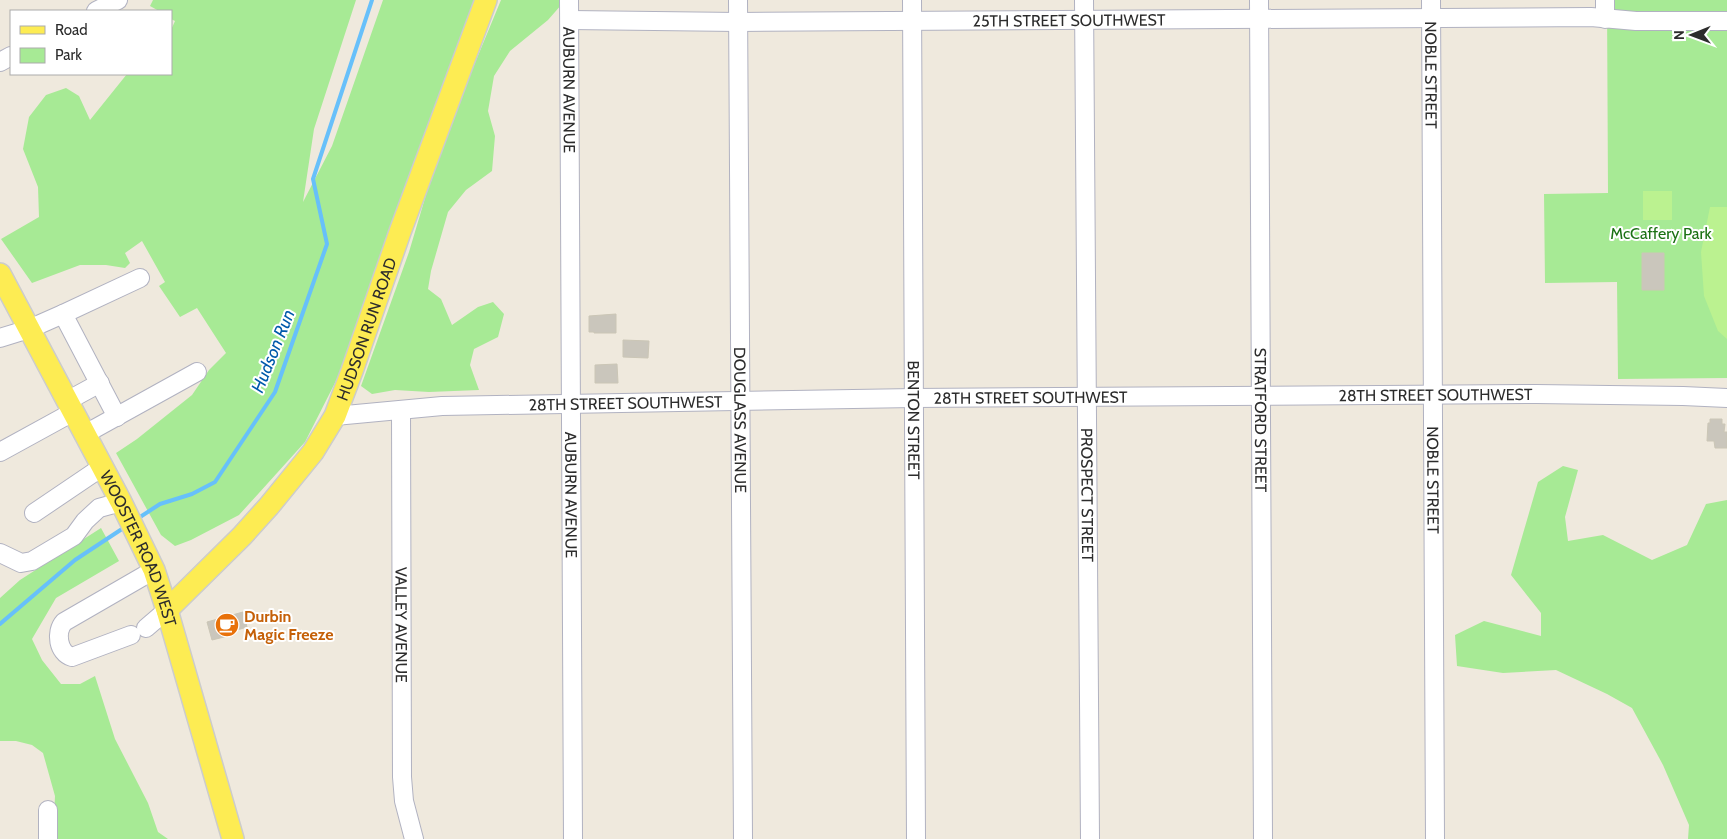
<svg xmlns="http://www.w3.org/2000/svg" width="1727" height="839" viewBox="0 0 1727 839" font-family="Cabin,sans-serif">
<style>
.green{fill:#a7ea95}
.pitch{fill:#bbf290}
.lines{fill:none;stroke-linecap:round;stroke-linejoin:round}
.stream{stroke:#67c0fa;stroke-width:4}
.building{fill:#cac6bc;stroke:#cbc6b6}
.minor-casing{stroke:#b1b2c1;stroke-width:20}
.major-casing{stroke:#ccc;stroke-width:24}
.minor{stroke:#fff;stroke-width:18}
.major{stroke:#fdec53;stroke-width:21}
.labels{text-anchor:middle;stroke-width:4;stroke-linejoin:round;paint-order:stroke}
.street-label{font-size:16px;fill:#2c2c2c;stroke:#fff}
.park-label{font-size:16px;fill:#1b7114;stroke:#fff}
.food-label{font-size:16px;font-weight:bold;fill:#c56008;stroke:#fff;text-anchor:start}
.water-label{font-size:18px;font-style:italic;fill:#015aab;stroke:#fff}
</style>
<rect width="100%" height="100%" fill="#efe9dd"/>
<!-- green -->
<path class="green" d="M153,0H356L314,129L303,202L332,146L383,0H476L396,214L338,377L305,442L239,515L191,540L175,546L161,535L116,453L137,439L192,395L209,370L226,353L197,308L180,317L159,286L165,282L142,241L125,253L130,263L125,268L106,265H80L32,283L1,239L39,217L38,187L23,149L29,117L46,95L66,88L79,96L90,120L127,74H171V30L175,21L171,19V11H159L150,6Z
M501,0H562V4L548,20L510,51L494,76L488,111L495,136L492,171L466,190L448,212L431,271L428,289L441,299L452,325L478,307L493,302L504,314L498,337L474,349L470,365L479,390L429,392L395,390L372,394L361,386L409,252L431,178L465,87Z
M1607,0H1727V378L1618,379L1617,282L1545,283L1544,194L1608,193Z
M1563,466L1578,470L1565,517L1568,541L1603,535L1652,560L1687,545L1706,504L1727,500V839H1688L1689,825L1663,765L1632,708L1607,694L1556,670L1503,673L1457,666L1455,635L1484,621L1541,636V613L1511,575L1538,482Z
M101,528L119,561L56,598L32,639L42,660L61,684H80L95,676L115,739L148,803L158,832L168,839H53L55,796L43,753L32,745L16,741H0V598L20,580Z"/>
<!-- pitch -->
<path class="pitch" d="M1643,191H1672V220H1643Z
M1710,207H1727V339L1718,331L1704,296L1701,252Z"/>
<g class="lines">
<!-- stream -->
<path class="stream" d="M137,519L160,504L192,494L215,482L275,392L327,244L313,179L372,0
M0,624L75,560L125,527"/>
</g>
<!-- building -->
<path class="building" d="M1642,253H1664V290H1642Z
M616,314V333H594V332H589V316Z
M623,340L649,341L648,358L623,357Z
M617,364L618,383H595V365Z
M1710,419H1722V424H1725L1724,432H1727V448H1715L1714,441H1707L1708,423H1710Z
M243,612L247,627L227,633L228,636L212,640L207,622Z"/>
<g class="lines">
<!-- minor casing -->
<g class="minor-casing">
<g id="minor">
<path id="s1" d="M569,0L573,839"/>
<path id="s2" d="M738,0L743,839"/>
<path id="s3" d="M912,0L916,839"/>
<path id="s4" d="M1084,0L1090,839"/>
<path id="s5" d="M1259,0L1263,839"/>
<path id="s6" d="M1431,0L1435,839"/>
<path d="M1605,0V19"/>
<path d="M96,11L118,0"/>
<path id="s7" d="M570,20L738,22L1591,17L1636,21H1727"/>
<path d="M0,62L11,56"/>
<path d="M63,314L117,417"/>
<path d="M0,338L29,329L63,314L140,278"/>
<path d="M67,401L100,383"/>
<path id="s8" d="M401,410L402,777L404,801L414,839"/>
<path id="s9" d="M335,416L442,406L914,398L1536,394L1683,396L1727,398"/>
<path d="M85,434L197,372"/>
<path d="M0,452L73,412"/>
<path d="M34,513L102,467"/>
<path d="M0,553L21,563L32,561L74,536L85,521L99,508L121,502"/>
<path d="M146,628L167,610"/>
<path d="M131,635L72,657C58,653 55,632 64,622L154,570"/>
<path d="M48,810V839"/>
</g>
</g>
<!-- major casing -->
<g class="major-casing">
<g id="major">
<path id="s10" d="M0,274L121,502L154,570L167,610L233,839"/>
<path id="s11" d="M167,610L242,536L269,506L313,452L335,416L352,371L400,232L486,0"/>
</g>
</g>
<!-- minor -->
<use href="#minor" class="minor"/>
<!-- major -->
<use href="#major" class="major"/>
</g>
<!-- icons -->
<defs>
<g id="cafe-disc" transform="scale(1.25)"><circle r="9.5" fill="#e8710a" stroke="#fff"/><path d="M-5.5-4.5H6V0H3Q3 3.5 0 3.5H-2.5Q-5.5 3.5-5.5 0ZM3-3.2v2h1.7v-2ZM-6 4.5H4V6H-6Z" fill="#fff"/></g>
</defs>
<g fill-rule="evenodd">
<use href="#cafe-disc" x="227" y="625"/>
</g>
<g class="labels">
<!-- street labels -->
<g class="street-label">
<text dy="6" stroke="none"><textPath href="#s7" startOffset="499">25TH STREET SOUTHWEST</textPath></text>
<text dy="6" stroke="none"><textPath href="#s6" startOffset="75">NOBLE STREET</textPath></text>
<text dy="6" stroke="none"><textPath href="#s1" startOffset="90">AUBURN AVENUE</textPath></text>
<text dy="6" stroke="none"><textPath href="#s11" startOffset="350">HUDSON RUN ROAD</textPath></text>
<text dy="6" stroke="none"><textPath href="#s9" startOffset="1101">28TH STREET SOUTHWEST</textPath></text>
<text dy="6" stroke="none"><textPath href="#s9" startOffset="696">28TH STREET SOUTHWEST</textPath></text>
<text dy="6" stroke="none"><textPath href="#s9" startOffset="291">28TH STREET SOUTHWEST</textPath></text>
<text dy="6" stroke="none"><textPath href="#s2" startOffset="420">DOUGLASS AVENUE</textPath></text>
<text dy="6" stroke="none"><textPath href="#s5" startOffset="420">STRATFORD STREET</textPath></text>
<text dy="6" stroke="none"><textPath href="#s3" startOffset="420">BENTON STREET</textPath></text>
<text dy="6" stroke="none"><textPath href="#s6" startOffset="480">NOBLE STREET</textPath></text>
<text dy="6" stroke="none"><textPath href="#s1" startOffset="495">AUBURN AVENUE</textPath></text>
<text dy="6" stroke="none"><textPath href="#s4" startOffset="495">PROSPECT STREET</textPath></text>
<text dy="6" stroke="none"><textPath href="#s10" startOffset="308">WOOSTER ROAD WEST</textPath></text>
<text dy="6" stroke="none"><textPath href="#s8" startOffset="215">VALLEY AVENUE</textPath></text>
</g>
<!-- park labels -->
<g class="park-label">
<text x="1661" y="239">McCaffery Park</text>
</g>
<!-- food labels -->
<g class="food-label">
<text x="244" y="622">Durbin<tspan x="244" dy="18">Magic Freeze</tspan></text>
</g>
<!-- water labels -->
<g class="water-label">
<text transform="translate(273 351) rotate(-68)" y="6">Hudson Run</text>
</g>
</g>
<!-- legend -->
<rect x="10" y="10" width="162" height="65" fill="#ffffff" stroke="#ababab"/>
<rect x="20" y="26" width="25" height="8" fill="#fdec53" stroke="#ababab"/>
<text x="55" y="35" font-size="15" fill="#2c2c2c">Road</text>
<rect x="20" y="48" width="25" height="15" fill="#a7ea95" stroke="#ababab"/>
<text x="55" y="60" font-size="15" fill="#2c2c2c">Park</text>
<!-- north arrow -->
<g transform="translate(1692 35) rotate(269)" stroke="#ffffff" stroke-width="4" paint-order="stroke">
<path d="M0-4L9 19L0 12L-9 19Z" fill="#2c2c2c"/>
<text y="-8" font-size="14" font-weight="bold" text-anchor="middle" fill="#2c2c2c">N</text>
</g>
</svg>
